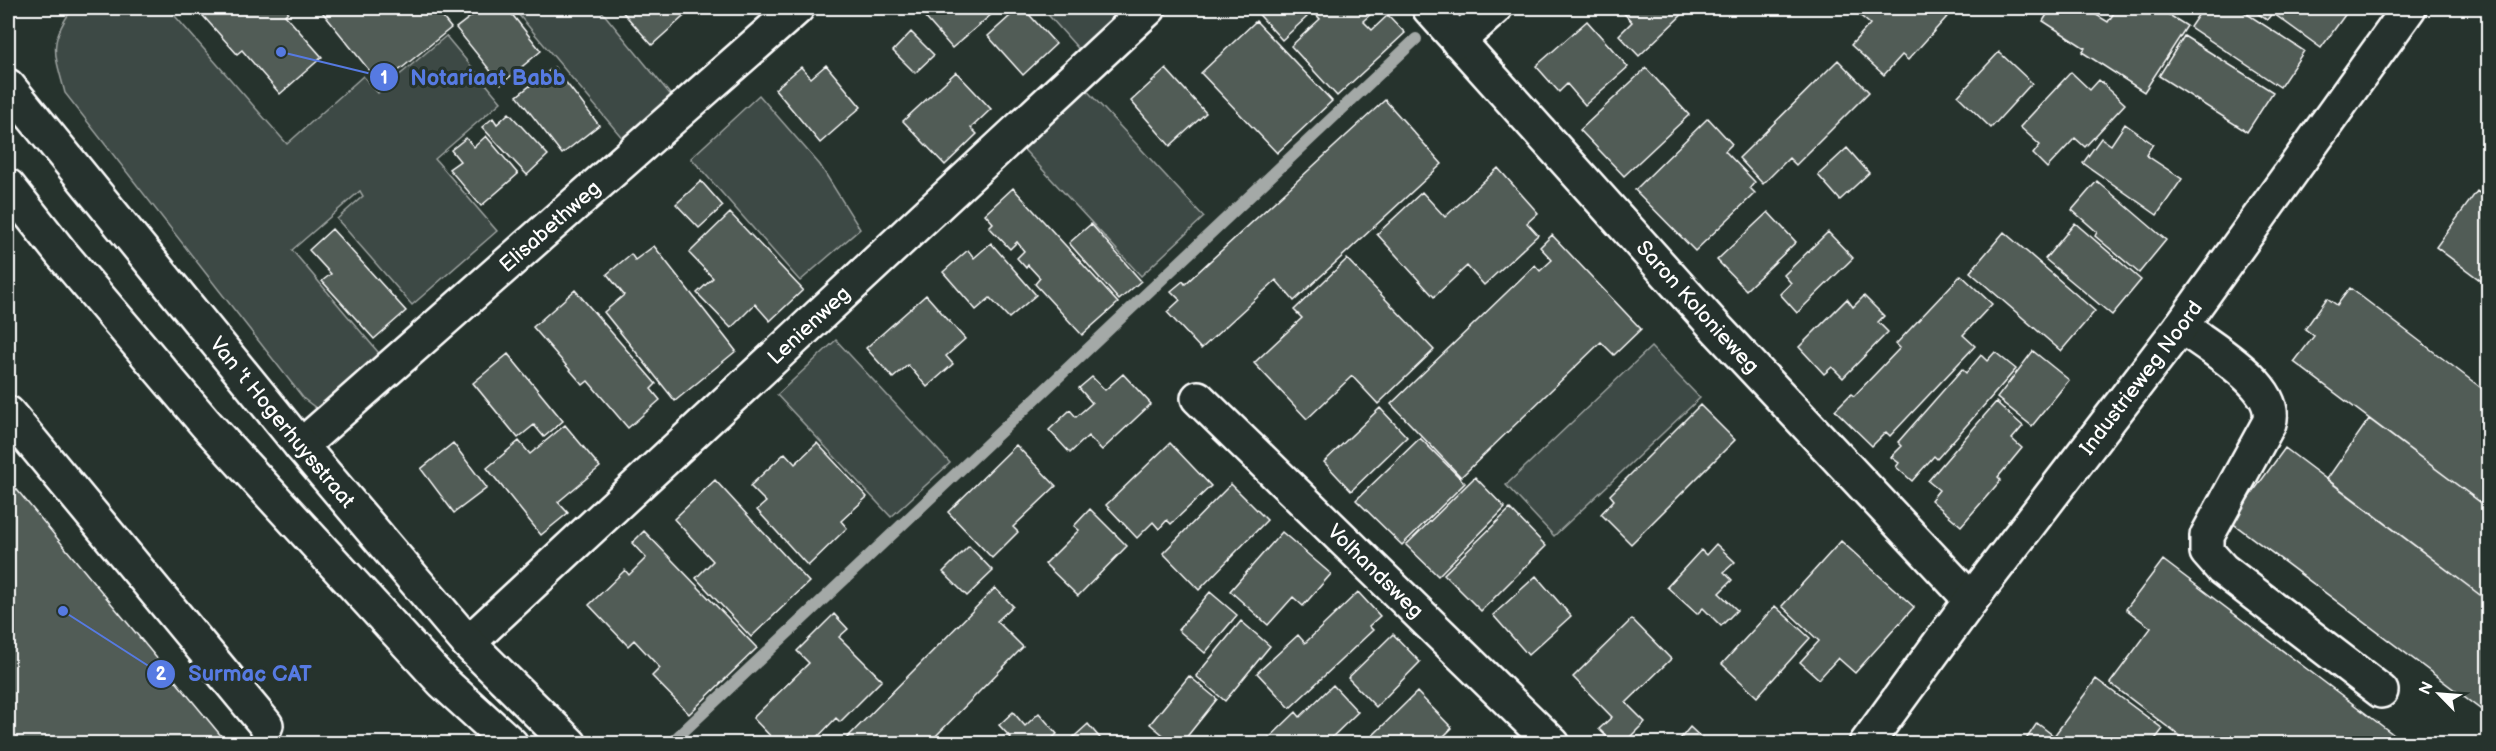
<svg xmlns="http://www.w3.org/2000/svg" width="2496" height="751" viewBox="0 0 2496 751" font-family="'Balsamiq Sans',sans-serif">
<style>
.green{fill:#3e4944;stroke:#9ea4a2;stroke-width:1.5}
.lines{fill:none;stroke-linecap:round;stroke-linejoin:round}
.stream{stroke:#a4a9a7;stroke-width:12}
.building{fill:#515c57;stroke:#fff;stroke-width:1.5}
.minor-casing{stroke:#fff;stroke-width:38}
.major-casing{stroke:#fff;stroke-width:38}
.minor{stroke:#26332d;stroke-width:33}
.major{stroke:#26332d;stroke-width:33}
.labels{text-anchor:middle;stroke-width:6;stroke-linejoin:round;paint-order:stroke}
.street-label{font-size:21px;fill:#fff;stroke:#26332d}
.leader{fill:none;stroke:#567ae2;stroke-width:2}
.callout-dot{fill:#567ae2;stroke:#26332d;stroke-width:2}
.mark-label{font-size:18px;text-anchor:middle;font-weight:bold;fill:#fff}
.callout-label{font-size:22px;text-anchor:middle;font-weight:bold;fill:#567ae2;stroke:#26332d;stroke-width:6;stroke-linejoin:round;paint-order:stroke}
</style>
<rect width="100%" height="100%" fill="#26332d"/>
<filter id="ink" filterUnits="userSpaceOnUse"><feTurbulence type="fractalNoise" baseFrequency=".0167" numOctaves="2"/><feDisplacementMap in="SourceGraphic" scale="12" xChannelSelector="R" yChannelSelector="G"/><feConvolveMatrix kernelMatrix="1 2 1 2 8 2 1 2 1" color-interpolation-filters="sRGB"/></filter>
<g filter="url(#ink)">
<!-- green -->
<path class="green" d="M73,8H168L287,144L363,76L378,93L446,36L501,102L435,159L497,231L412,305L337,219L363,196L360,191L292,250L383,358L328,406L316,408L304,399L65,93C55,54 47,43 73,8Z
M513,8H599L674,99L624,140Z
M1042,8H1137L1084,55Z
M1080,83L1204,217L1141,276L1017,142Z
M759,95L820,165L860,229L800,281L691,158Z
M836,340L950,463L891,517L777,395Z
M1651,347L1700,398L1554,536L1506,485Z"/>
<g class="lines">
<!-- stream -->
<path class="stream" d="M670,744L1416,39"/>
</g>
<!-- building -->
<path class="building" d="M196,8H289L291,9L285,15L322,57L280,94L242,50L237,54Z
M319,8H435L451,28L381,85Z
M482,8H507L541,51L501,84L456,28Z
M619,8H693L652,45Z
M917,8H999L952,48Z
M1019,8H1023L1056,44L1023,75L988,36Z
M1253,8H1301L1307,17L1282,40Z
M1317,8H1378L1363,21L1372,30L1388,15L1405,33L1337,96L1291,46L1320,19L1313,11Z
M1619,8H1689L1639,56L1619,35L1632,22Z
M1861,8H1955L1908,60L1902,55L1884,75L1851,45L1870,24L1856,12Z
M2051,8H2085L2108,22L2117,8H2158L2187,26L2144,92L2082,52L2085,48L2043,21Z
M2203,8H2238L2304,51L2280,87L2190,27Z
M2250,8H2276L2267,20Z
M2279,8H2350L2321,48L2274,14Z
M1256,21L1332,101L1277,153L1201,73Z
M1587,21L1628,67L1585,105L1567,84L1559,92L1536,66Z
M911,32L934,55L915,73L893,51Z
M2184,36L2273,92L2247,132L2159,76Z
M1999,52L2032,83L1991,128L1958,96Z
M1838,60L1869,92L1796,165L1789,158L1763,184L1739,158Z
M826,65L861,107L820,143L775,89L801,67L811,78Z
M554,67L599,125L562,154L517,96Z
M1646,68L1689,115L1624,176L1580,130Z
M1166,69L1206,113L1170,146L1131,101Z
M956,72L991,109L971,128L977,134L945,165L903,121Z
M2071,72L2090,90L2099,80L2125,104L2085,147L2075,138L2047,168L2033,154L2040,145L2020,127Z
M1385,100L1442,164L1294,301L1276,280L1201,349L1167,312L1180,300L1171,291L1183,281L1185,284Z
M509,113L548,155L527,175L482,127L493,118L497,124Z
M1708,118L1732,144L1725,151L1755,182L1750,188L1755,193L1695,251L1635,190Z
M2125,124L2153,144L2146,155L2182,179L2157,215L2083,163L2101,138L2111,145Z
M486,136L518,174L481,206L449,169L460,161L451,150L466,138L474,147Z
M1847,148L1869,173L1840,200L1818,175Z
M1498,168L1538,213L1527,223L1538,235L1484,285L1467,266L1434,297L1377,234L1422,192L1445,217Z
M701,181L723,206L699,228L676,204Z
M2097,181L2166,240L2139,273L2095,236L2097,232L2072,210Z
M1013,188L1118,303L1082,335L1035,284L1040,278L1028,265L1026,268L1017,258L1024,251L1017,242L1010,249L989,227L993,223L985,214Z
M2477,191L2488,200V286L2436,247Z
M1768,212L1796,242L1746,290L1717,260Z
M730,213L803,290L770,321L755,304L731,328L697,293L713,278L689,253Z
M2075,223L2141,280L2112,315L2045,259Z
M1091,224L1141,281L1119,300L1069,243Z
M332,229L406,311L374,339L322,281L331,274L309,250Z
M1828,232L1853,258L1797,313L1780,294L1791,283L1784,275Z
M2004,232L2095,311L2061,351L1970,272Z
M1552,235L1641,329L1614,355L1601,342L1461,477L1391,404L1535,265L1540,271L1552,260L1540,247Z
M991,243L1036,295L1009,318L990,298L976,310L943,272L968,250L974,258Z
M654,246L736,351L675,401L604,312L624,295L607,274L631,254L635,260Z
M1347,259L1434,350L1378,404L1352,376L1307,419L1254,363L1302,318L1294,310Z
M1961,275L1992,304L1963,335L1975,346L1890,436L1886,432L1872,446L1835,410L1851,394L1854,396L1900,348L1896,344Z
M2350,288L2488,393V508L2294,362L2314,336L2305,329L2327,298L2337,305Z
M575,290L656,384L651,389L660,400L628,428L588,381L583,385L533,327Z
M926,295L965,339L946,356L953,364L927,387L908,365L893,378L866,348Z
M1864,296L1884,316L1878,322L1888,332L1843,378L1832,367L1824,374L1799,347L1847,299L1853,307Z
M2033,351L2069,380L2032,426L1997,398Z
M1995,352L2016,369L1937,459L1934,456L1912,481L1896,467L1899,463L1891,457L1902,446L1898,442L1962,369L1966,373L1981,355L1987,361Z
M508,354L563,421L544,437L534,425L518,438L473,383Z
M1123,374L1151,404L1102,450L1088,436L1070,453L1049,430L1070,410L1076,417L1092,403L1079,388L1092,377L1105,390Z
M1996,402L2023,426L2012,439L2022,448L1998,477L2001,480L1961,526L1931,500L1939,490L1928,481Z
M1700,405L1735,440L1631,544L1601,514L1614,500L1610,495Z
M1380,408L1407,437L1351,491L1324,462Z
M2369,419L2488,508V601L2327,479Z
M565,425L600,467L558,502L568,513L541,535L487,468L519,441L530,454Z
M1420,438L1465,483L1402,545L1356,500Z
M453,443L487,488L454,513L421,469Z
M817,443L867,497L841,521L847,528L808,566L757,510L766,502L750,486L785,453L795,464Z
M1170,443L1211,486L1171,524L1167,520L1159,529L1153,522L1137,538L1106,505Z
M1016,445L1056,486L1013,527L1018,532L992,558L948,512Z
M2285,448L2488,601V715L2231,522Z
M1475,477L1505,508L1438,576L1406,545Z
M8,479L228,744H8Z
M715,480L809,582L751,637L696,578L713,561L674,519Z
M1231,484L1267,520L1199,590L1163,553Z
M1090,509L1127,546L1078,596L1045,564L1079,530L1074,526Z
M1510,509L1546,546L1481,611L1444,574Z
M644,531L757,648L689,714L652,676L660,668L634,640L628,646L589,605L625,570L629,575L646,558L632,543Z
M1282,532L1331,574L1303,606L1293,597L1268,625L1230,591Z
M1841,541L1914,607L1855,673L1838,658L1819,679L1800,662L1819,641L1782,606Z
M1716,544L1735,562L1724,572L1732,580L1719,593L1737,610L1721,626L1703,608L1697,614L1667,587L1701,550L1706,555Z
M969,546L993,571L967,596L943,572Z
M2163,560L2406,744H2190L2110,683L2151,628L2126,609Z
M1536,576L1571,616L1528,655L1493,615Z
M995,588L1013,606L997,621L1023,647L928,744H841Z
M1210,592L1237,615L1205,653L1178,630Z
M1358,592L1380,616L1369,626L1373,630L1290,708L1257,673L1298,635L1305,643Z
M1775,606L1810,638L1757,697L1722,664Z
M834,614L848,629L839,637L882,680L840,722L836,718L811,744H778L753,718L809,663L797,651Z
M1632,619L1671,659L1626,703L1645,722L1623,744H1614L1599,729L1612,717L1573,677Z
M1241,621L1270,646L1225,701L1196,676Z
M1393,634L1420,662L1376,707L1348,678Z
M1189,676L1217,699L1181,744H1174L1150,724Z
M2096,679L2163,729L2153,742L2155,744H2023L2037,723L2054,736Z
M1333,685L1358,712L1328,741L1331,744H1263L1296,712L1300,717Z
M1417,692L1452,728L1436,744H1364Z
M1013,712L1025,726L1039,713L1057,734L1046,744H1005L1011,738L999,725Z
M1088,724L1105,744H1066Z
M1690,727L1708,744H1676Z"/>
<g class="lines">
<!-- minor casing -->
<g class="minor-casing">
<g id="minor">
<path id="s1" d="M1429,8L1717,329L1971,600"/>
<path d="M1458,41L1495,8"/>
<path d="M2181,326C2206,345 2281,387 2269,423L2207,536V552L2222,569L2381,691"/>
<path id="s2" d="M1198,398L1553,744"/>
<path d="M8,413L266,725"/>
<path id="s3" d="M301,446L797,8"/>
<path id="s4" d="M468,643L1149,8"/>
<path id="s5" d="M1866,744L1971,600L2181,326L2409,8"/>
</g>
</g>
<!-- major casing -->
<g class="major-casing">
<g id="major">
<path id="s6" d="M8,86L301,446L468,643L570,744"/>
<path d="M8,186L61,253L206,424L443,682L511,744"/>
</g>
</g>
<!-- minor -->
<use href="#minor" class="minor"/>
<!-- major -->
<use href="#major" class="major"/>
</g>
</g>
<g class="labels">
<!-- street labels -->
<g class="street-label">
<text dy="7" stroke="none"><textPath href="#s3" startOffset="332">Elisabethweg</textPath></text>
<text dy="7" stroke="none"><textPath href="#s1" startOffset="402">Saron Kolonieweg</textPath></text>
<text dy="7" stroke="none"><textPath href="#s4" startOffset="466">Lenienweg</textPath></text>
<text dy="7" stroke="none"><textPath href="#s5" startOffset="458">Industrieweg Noord</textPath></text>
<text dy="7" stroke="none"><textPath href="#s6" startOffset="434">Van 't Hogerhuysstraat</textPath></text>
<text dy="7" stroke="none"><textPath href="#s2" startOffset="248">Volhandsweg</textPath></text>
</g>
</g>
<!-- callouts -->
<path class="leader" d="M281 52L384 77M63 611L161 674"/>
<g class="callout-dot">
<circle cx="281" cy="52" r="6"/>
<circle cx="63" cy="611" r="6"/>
<circle cx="384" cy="77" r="15"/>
<circle cx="161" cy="674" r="15"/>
</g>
<g class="mark-label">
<text x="384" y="84">1</text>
<text x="161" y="680">2</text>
</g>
<g class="callout-label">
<text x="488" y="85">Notariaat Babb</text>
<text x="250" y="681">Surmac CAT</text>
</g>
<!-- margin -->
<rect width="2496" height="751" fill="none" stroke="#26332d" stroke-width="30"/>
<rect x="15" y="15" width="2466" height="721" fill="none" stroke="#fff" stroke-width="2" filter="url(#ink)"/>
<!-- north arrow -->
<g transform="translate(2439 694) rotate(295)" stroke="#26332d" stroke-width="4.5" paint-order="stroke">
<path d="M0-4.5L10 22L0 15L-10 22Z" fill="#ffffff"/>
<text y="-9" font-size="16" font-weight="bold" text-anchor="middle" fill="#ffffff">N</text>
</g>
</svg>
